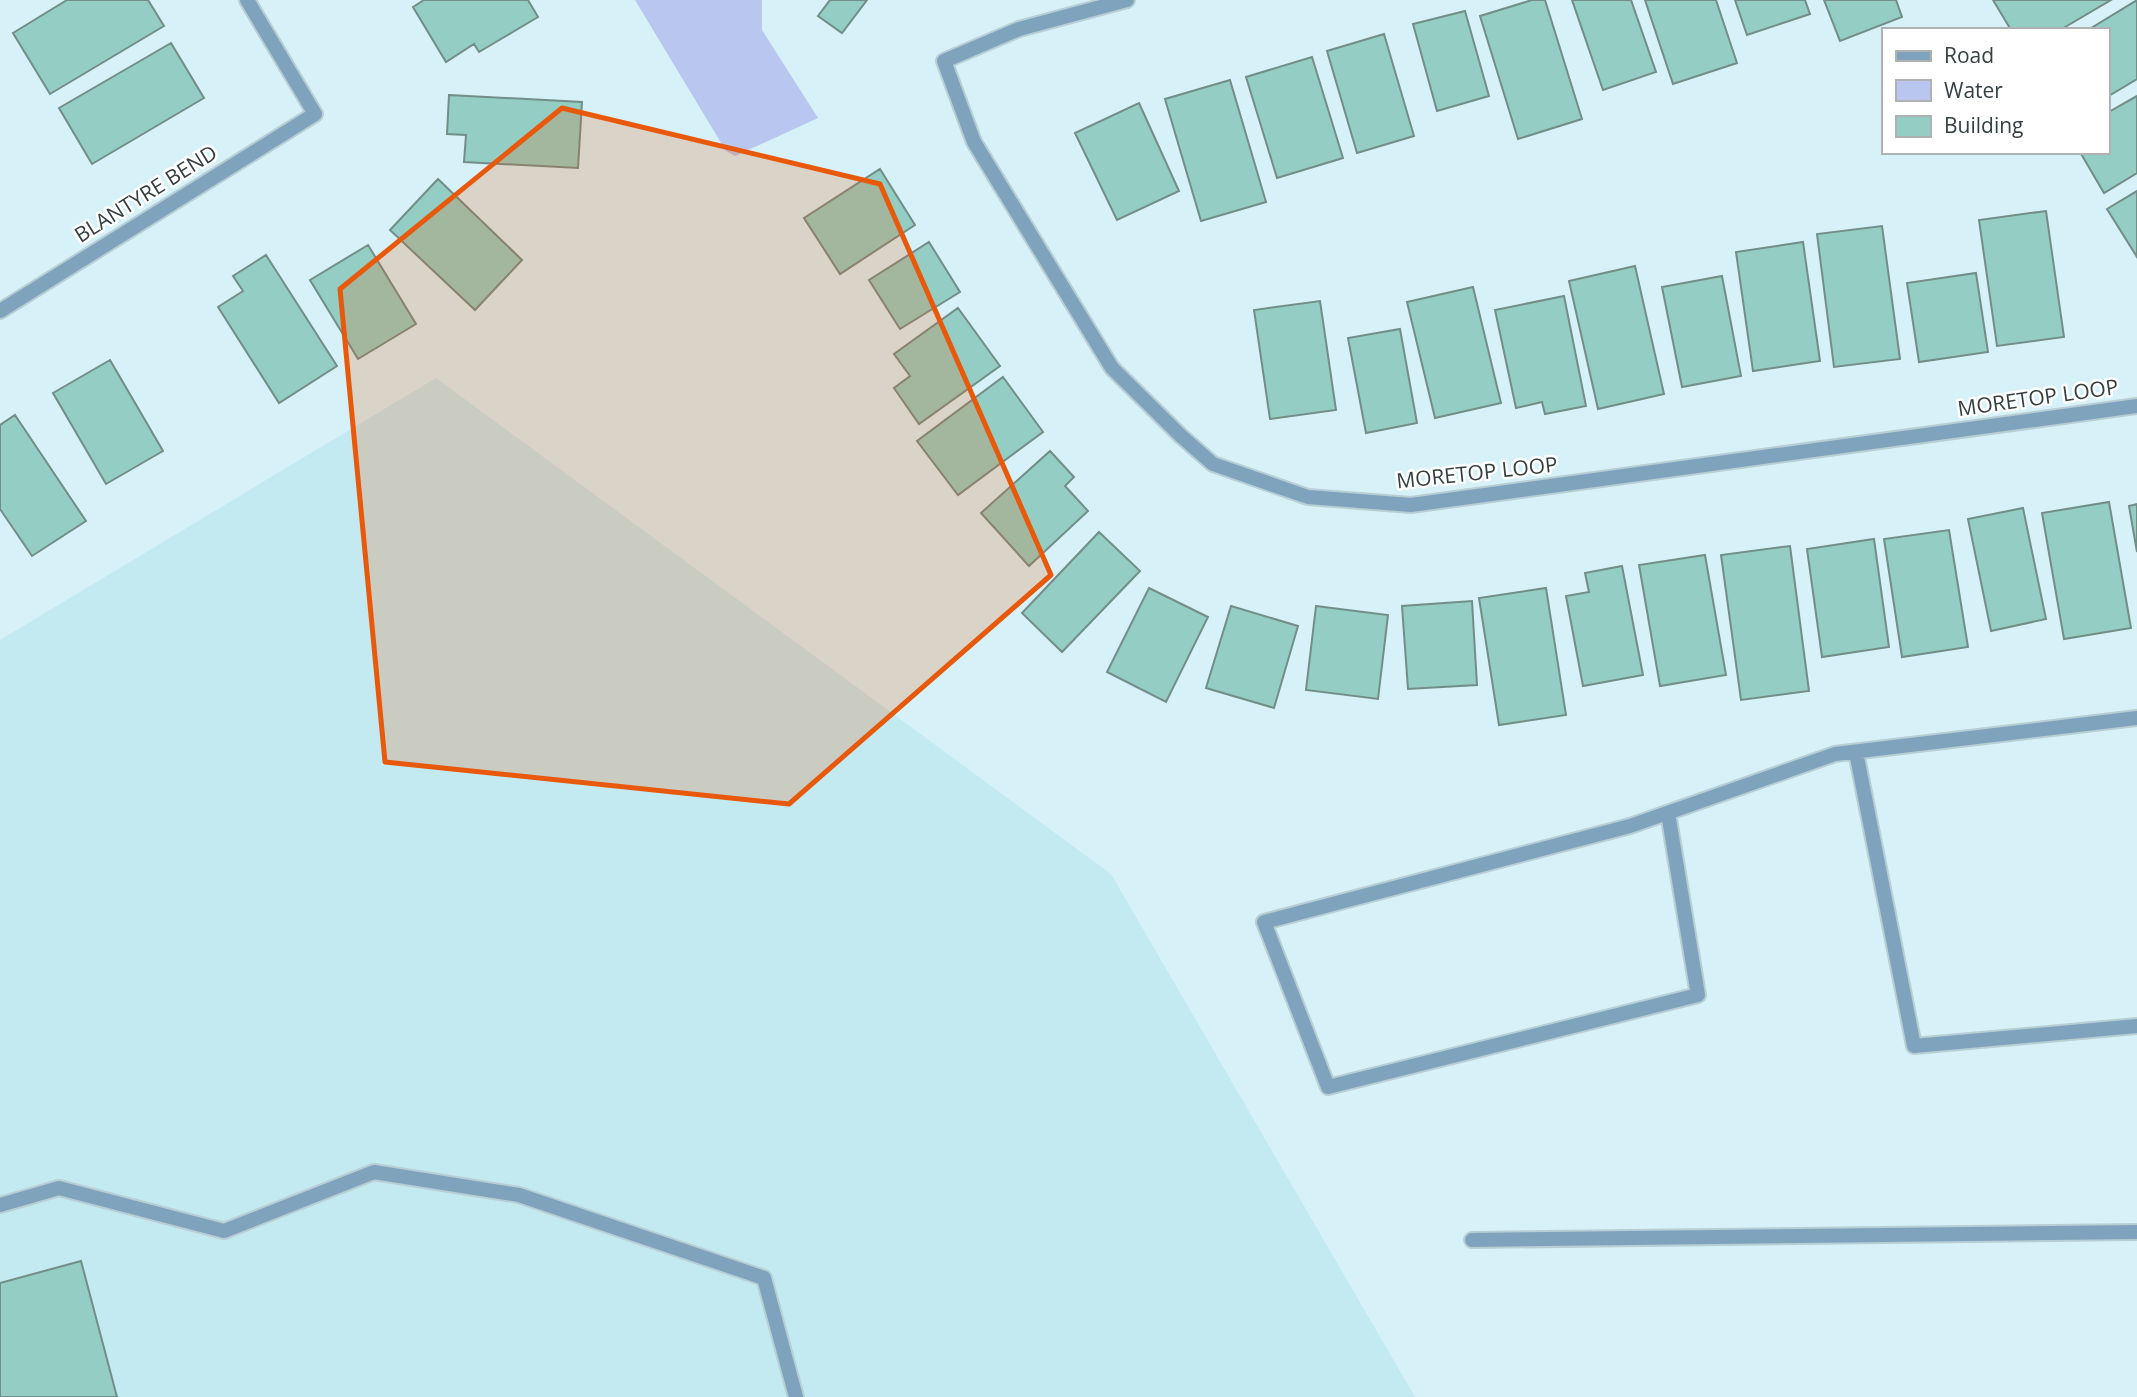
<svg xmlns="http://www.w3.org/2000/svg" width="2137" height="1397" viewBox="0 0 2137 1397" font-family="'Open Sans',sans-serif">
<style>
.built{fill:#c3e9f1}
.water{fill:#b8c6f0}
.building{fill:#93cdc3;stroke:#738d88;stroke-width:2}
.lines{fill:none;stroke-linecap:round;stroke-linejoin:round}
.lane-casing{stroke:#b6ced4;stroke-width:18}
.street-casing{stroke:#b6ced4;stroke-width:18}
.lane{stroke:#80a3bd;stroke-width:14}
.street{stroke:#80a3bd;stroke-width:14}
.marked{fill:#e8590c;fill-opacity:0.2;stroke:#e8590c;stroke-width:5;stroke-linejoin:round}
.labels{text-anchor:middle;stroke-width:5;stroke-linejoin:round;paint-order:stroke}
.street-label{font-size:21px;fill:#343f42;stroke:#fff}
</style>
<rect width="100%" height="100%" fill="#d6f2f8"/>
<!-- built -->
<path class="built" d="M436,378L1111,874L1415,1397H0V640Z"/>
<!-- water -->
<path class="water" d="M635,0H762V30L818,118L735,156L726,151Z"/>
<!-- building -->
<path class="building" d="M67,0H148L164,26L50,94L13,33Z
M424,0H528L538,17L479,52L474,44L446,62L413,7Z
M830,0H867L842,33L818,16Z
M1532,0H1545L1582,119L1518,139L1480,16Z
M1572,0H1631L1656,72L1603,90Z
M1645,0H1716L1737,63L1673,84Z
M1735,0H1805L1810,14L1747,35Z
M1824,0H1896L1902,17L1840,41Z
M1993,0H2111L2060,30H2011Z
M2137,0V79L2107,97V30H2088Z
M1465,11L1489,96L1437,111L1413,24Z
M1384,34L1414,136L1357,153L1327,51Z
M171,43L204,98L92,164L59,108Z
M1312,57L1343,158L1277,178L1246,77Z
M1230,80L1266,202L1201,221L1165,99Z
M449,95L582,102L578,168L464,162L466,135L447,134Z
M2137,96V173L2104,193L2080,152H2107V113Z
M1139,103L1179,191L1117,220L1075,133Z
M880,169L915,225L840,274L804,218Z
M438,179L522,260L475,310L390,230Z
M2137,191V257L2107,209Z
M2046,211L2064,337L1997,346L1979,220Z
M1882,226L1900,359L1834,367L1817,234Z
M929,242L960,292L900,329L869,280Z
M1803,242L1820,361L1753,371L1736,252Z
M368,245L416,324L358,359L310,280Z
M266,255L337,366L279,403L218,307L243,291L233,276Z
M1635,266L1664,394L1598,409L1569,281Z
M1976,273L1988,352L1919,362L1907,283Z
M1722,276L1741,376L1682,387L1662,287Z
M1473,287L1501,403L1435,418L1407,302Z
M1564,296L1586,406L1545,414L1542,402L1516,408L1495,310Z
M1320,301L1336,410L1270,419L1254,310Z
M958,308L1000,366L919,424L894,388L910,376L894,354Z
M1400,329L1417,423L1366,433L1348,338Z
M110,360L163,451L106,484L53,393Z
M1003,377L1043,432L958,495L917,441Z
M15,415L86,521L32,556L0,509V425Z
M1050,451L1074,477L1065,486L1088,511L1029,566L981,513Z
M2109,502L2131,628L2064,639L2042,513Z
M2137,504V552L2129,506Z
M2023,508L2046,619L1991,631L1968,519Z
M1949,530L1968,647L1902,657L1884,539Z
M1099,532L1140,571L1062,652L1022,613Z
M1874,539L1889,647L1822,657L1807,549Z
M1790,546L1809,691L1741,700L1721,555Z
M1705,555L1726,675L1660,686L1639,565Z
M1622,566L1643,675L1583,686L1566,596L1589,592L1585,573Z
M1149,588L1208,617L1166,702L1107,672Z
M1546,588L1566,715L1499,725L1479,598Z
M1472,601L1477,685L1408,689L1402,606Z
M1231,606L1298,626L1274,708L1206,688Z
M1316,606L1388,615L1378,699L1306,690Z
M81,1261L117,1397H0V1283Z"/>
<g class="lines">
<!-- lane casing -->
<g class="lane-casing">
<path id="lane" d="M1856,752L1914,1046L2137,1026
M1668,813L1698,995L1328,1087L1264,922L1630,826L1835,754L2137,718
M0,1205L59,1188L224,1231L374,1172L519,1195L764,1278L796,1397
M1472,1240L2137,1232"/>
</g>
<!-- street casing -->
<g class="street-casing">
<path id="street" d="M1127,0L1019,29L944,61L974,142L1112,368L1181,436L1213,464L1308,497L1411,505L2137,406
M0,311L315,114L247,0"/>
</g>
<!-- lane -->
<use href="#lane" class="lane"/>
<!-- street -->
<use href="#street" class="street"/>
</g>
<!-- marked area -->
<path class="marked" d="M562,108L880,184L1051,575L789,804L385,762L340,289Z"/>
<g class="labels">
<!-- street labels -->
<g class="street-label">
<text transform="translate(146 194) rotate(-32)" y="7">BLANTYRE BEND</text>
<text transform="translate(2038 398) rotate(-8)" y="7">MORETOP LOOP</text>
<text transform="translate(1477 473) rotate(-6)" y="7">MORETOP LOOP</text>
</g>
</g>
<!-- legend -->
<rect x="1882" y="28" width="228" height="126" fill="#ffffff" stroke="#aeb2b3" stroke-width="2"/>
<rect x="1896" y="51" width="35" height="10" fill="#80a3bd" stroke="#aeb2b3" stroke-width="2"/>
<text x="1944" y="63" font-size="21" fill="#343f42">Road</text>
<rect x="1896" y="80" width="35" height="21" fill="#b8c6f0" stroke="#aeb2b3" stroke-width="2"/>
<text x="1944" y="98" font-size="21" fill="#343f42">Water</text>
<rect x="1896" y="116" width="35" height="21" fill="#93cdc3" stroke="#aeb2b3" stroke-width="2"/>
<text x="1944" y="133" font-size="21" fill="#343f42">Building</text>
</svg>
